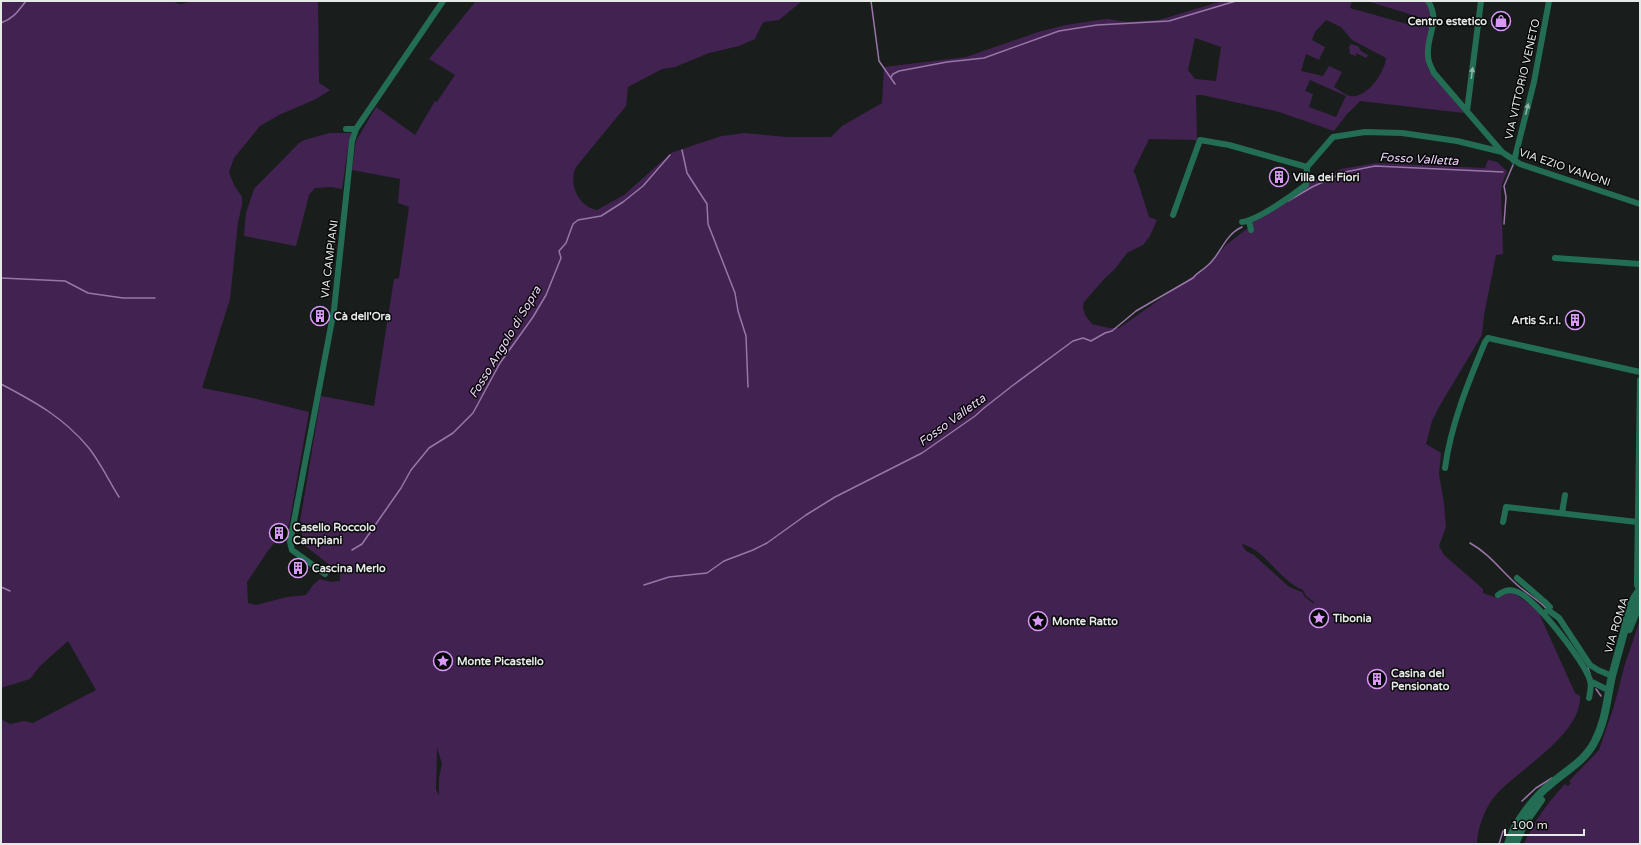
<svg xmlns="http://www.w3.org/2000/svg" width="1641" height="845" viewBox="0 0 1641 845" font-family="'Varela Round',sans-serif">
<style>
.green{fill:#422251;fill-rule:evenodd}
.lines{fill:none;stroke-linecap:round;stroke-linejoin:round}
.stream{stroke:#9976aa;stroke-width:1.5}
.minor{stroke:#226d53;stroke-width:6}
.tertiary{stroke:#226d53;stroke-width:8}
.oneway{fill:#8db1a4}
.labels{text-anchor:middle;stroke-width:3;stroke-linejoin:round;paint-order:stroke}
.poi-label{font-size:11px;font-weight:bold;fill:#e5e9e7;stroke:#060707;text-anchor:start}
.street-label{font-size:11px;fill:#e5e9e7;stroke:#060707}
.water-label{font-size:12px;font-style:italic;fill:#efd3fd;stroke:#060707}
</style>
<rect width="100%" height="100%" fill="#191e1c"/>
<!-- green -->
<path class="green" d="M1,1H170L181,4L191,1H318L319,83L330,90L316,99L279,115L260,126L234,158L229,172L234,185L242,197V205L238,222L230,299L202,388L253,398L309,412L289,525L267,552L247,582L248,603L256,605L287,597L306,595L313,585L320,579L331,582L340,581V573L304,545L300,522L321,396L374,406L394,279L399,278L409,207L398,203L400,179L352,170L356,141L376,107L415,135L435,101L437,102L455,75L429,59L476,1H802L779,20L764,22L761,26L755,39L739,46L709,53L675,67L662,69L628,87L626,106L576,167C568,183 578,207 597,210L624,195L671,153L700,143L722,136L744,133L787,137H831L842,126L882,103L884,67L966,57L1038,32L1066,25L1098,20L1108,19L1127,22L1159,20L1222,1H1352L1350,8L1414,26L1419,17L1367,1H1426L1432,21L1426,61L1428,69L1464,113L1360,101L1347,114L1334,131L1276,111L1202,95H1196L1197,140L1149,139L1133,172L1135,173L1149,217L1157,220L1150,236L1143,245L1127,253L1114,270L1106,277L1084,302L1083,307L1085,315L1092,324L1109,328H1119L1206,267L1226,245L1249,227L1251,221L1308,181L1323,178L1341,169L1376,163L1485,168L1488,160L1497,162L1507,171L1502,184L1501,191L1503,254L1496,255L1484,315L1482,335L1439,407L1432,421L1426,444L1441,453L1439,474L1444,503L1446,527L1439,546L1444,555L1483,589V593L1494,597L1513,592L1538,611L1575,693L1580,696C1582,735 1517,770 1495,796C1485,807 1477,830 1477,844H1V719L10,724L24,721L33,723L96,690L68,641L40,666L30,679L1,688ZM1326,20L1341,27L1352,40L1386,58C1385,72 1367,99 1350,96C1345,95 1338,89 1334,87L1342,72L1329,66L1323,76L1301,71L1306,54L1319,60L1325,47L1312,40L1315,32ZM1195,38L1221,47L1216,81L1195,79L1188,70ZM1310,80L1346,96L1336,117L1309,107L1313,94L1305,91ZM1243,544C1267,552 1279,580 1303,590L1306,596L1314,602V604L1305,597L1302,592L1294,589L1288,586L1254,555L1246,551L1242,545ZM437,747L442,764L439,778V795L436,790Z
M1351,44L1358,46L1361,51L1368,55L1366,58L1356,53V56L1350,54L1349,47Z
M330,133H352L349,141L342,189L331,187L315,188L309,195L296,246L244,236L246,213L254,189L298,144L304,140Z
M1640,620V844H1524C1534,822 1548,802 1565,784L1568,786L1571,783L1569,781L1599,750L1614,706L1625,664Z"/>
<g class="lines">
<!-- stream -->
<path class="stream" d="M871,1L879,61L895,84
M1,23C14,18 18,11 26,1
M891,77L893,74L899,71L947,62L984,58L1059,31L1097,25L1169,21L1236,1
M682,150L687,173L707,204L708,224L735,293L738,311L746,336L748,387
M1288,201L1312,187L1345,172L1375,166L1503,172
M1504,224L1506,197L1504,186L1513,165
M1,278L65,281L88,293L123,298H155
M1,384C35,402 63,417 88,447C99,460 109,481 119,497
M1470,543C1488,553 1499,568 1514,582C1524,592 1536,598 1546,608
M352,550L362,544L401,488L411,470L429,448L453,433L473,413L500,363L533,317L546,295L561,258L559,251L566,243L573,224L578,220L601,216L623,202L643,186L670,155
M644,585L669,577L707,573L724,561L753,550L767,543L806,515L835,497L922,453L975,416L984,408L1012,386L1073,341L1083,338L1091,341L1105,333L1112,331L1136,311L1193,278C1197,272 1202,271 1207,266C1221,255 1224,235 1242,227
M1,587L10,591
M1588,668L1590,674
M1596,689L1601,696
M1522,801L1536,788L1552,778
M1499,844L1503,831"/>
<!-- minor -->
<path class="minor" d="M1428,1C1441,22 1426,35 1428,56C1428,62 1431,67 1434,73L1502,152
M1467,111L1481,1
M346,129H356
M1514,161L1534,82L1549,1
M1173,215L1200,140L1229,145L1307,167L1333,137L1365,132L1402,133L1457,141L1502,152L1520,164L1640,204
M1249,221L1251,230
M1242,222C1258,220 1293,195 1306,185L1307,167
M1555,258L1640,264
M1640,380L1637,579V585L1640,592
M1445,468C1451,424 1468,383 1485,342L1488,338L1640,372
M1562,513L1565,495
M1503,522L1506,507L1637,522
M325,574L292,550L290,542L334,310L352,141L356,129L443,1
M1517,578L1546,603L1550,607L1546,612
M1498,595C1503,591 1509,589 1515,591C1535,597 1584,661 1590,680C1592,685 1590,693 1589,698
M1548,610L1559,618L1590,665L1598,670L1612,676
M1590,681L1610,691"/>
<!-- tertiary -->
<path class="tertiary" d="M1629,629L1640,602
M1508,844C1514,823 1535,796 1552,783C1568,769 1585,761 1595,741C1606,720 1607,698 1612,676C1616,661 1620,647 1624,632C1627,618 1630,601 1640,590
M1515,844L1524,824L1541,800"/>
</g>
<!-- one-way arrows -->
<defs><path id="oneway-solid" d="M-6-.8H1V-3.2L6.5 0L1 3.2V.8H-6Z"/></defs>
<g class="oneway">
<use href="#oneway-solid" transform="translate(1472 73) rotate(-83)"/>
<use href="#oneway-solid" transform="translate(1527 109) rotate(-76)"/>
</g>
<!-- icons -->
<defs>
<g id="shop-ring" transform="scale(1)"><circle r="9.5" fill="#060707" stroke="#d99af7" stroke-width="1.5"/><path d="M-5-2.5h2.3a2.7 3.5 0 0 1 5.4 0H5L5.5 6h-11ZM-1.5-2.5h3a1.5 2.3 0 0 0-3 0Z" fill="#d99af7"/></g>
<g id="building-ring" transform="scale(1)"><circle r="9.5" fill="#060707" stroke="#d99af7" stroke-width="1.5"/><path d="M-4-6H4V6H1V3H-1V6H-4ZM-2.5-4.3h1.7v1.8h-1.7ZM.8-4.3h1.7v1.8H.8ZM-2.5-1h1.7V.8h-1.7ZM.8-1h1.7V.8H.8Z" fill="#d99af7"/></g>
<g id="sight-ring" transform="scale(1)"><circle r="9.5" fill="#060707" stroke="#d99af7" stroke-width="1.5"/><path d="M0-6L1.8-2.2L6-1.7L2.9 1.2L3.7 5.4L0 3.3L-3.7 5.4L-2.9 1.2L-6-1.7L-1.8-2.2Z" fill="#d99af7"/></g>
</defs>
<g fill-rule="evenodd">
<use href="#shop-ring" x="1501" y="21"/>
<use href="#building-ring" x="1279" y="177"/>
<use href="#building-ring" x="320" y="316"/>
<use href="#building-ring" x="1575" y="320"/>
<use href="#building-ring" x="279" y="533"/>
<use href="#building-ring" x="298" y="568"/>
<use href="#sight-ring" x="1319" y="618"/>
<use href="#sight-ring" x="1038" y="621"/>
<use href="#sight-ring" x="443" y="661"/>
<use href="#building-ring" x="1377" y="679"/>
</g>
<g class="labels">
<!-- poi labels -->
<g class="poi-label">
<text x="1487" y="25" text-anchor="end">Centro estetico</text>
<text x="1293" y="181">Villa dei Fiori</text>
<text x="334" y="320">Cà dell'Ora</text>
<text x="1561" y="324" text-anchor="end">Artis S.r.l.</text>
<text x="293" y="531">Casello Roccolo<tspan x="293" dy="13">Campiani</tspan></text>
<text x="312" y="572">Cascina Merlo</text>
<text x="1333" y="622">Tibonia</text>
<text x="1052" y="625">Monte Ratto</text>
<text x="457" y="665">Monte Picastello</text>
<text x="1391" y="677">Casina del<tspan x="1391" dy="13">Pensionato</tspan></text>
</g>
<!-- street labels -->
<g class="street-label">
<text transform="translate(1522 79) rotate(-77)" y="4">VIA VITTORIO VENETO</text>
<text transform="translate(1565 167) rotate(19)" y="4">VIA EZIO VANONI</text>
<text transform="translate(329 259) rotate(-83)" y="4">VIA CAMPIANI</text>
<text transform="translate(1616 625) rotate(-73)" y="4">VIA ROMA</text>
</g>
<!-- water labels -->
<g class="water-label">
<text transform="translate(1419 159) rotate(3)" y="4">Fosso Valletta</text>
<text transform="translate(505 342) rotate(-59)" y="4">Fosso Angolo di Sopra</text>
<text transform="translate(952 420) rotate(-36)" y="4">Fosso Valletta</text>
</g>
</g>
<!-- border -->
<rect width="1641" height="845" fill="none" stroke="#e5e9e7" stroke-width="4"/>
<!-- scale -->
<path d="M1505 829v6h79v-6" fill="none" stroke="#e5e9e7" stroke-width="2"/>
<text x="1511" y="829" font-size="12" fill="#e5e9e7" stroke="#060707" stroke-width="3" paint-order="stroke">100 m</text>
</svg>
